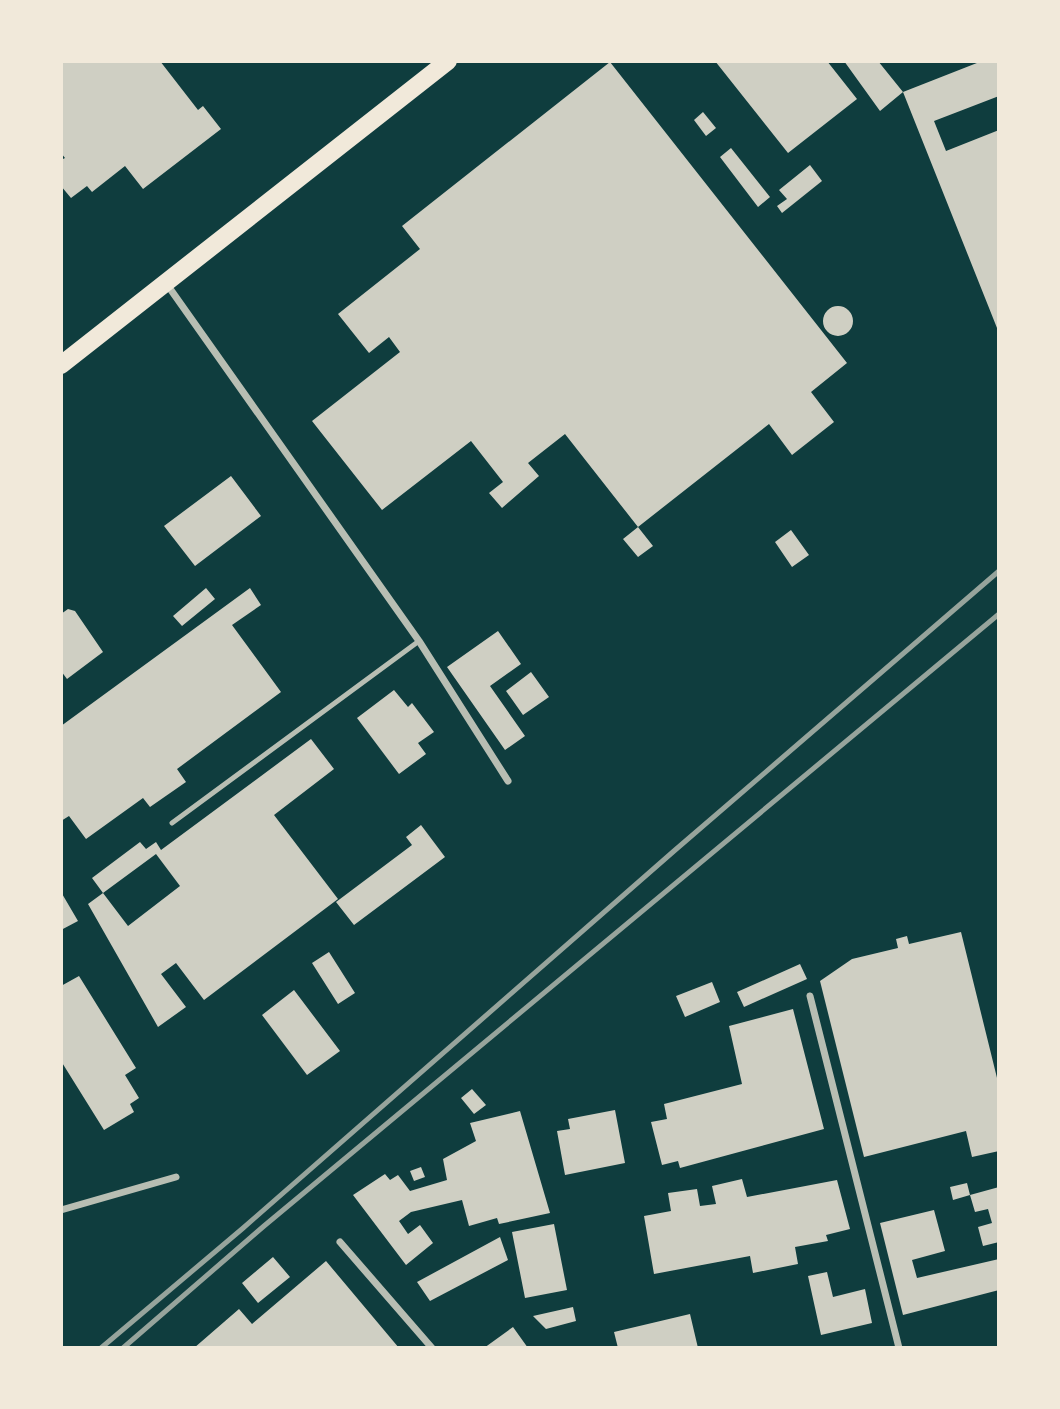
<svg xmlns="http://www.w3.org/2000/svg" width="1060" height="1409" viewBox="0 0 1060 1409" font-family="Barlow,sans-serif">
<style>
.building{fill:#cfcfc3}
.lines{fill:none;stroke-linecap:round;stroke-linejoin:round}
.service{stroke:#b8beb3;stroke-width:5}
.minor{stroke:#b8beb3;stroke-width:7}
.primary{stroke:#f1e9da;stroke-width:18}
.rail{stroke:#97a49c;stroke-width:5}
</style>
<rect width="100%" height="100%" fill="#0f3d3e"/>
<!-- building -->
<path class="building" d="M61,61H160L198,110L203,106L221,129L143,189L125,166L92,192L87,186L71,198L61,186V160L65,158L61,153Z
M715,61H827L857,99L788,153Z
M844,61H878L903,92L880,111Z
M982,61H999V96L934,121L946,151L999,130V333L903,92Z
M610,62L847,363L811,392L834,422L792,455L769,424L638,527L565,434L528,463L539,476L502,508L489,493L503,482L471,441L382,510L312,421L400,352L389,337L369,353L338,314L420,249L402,226Z
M703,112L716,128L706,136L694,120Z
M731,148L770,197L758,207L720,157Z
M810,165L822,181L782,213L777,206L787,199L779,190Z
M823 321a15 15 0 1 1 30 0a15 15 0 1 1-30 0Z
M231,476L261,516L195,566L164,526Z
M638,527L653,546L638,557L623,539Z
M791,530L809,555L792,567L775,542Z
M206,588L215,599L182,626L173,616Z
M250,588L261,605L232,625L281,692L177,769L186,782L150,807L143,798L86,839L69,816L61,821V726Z
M68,609L75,611L103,652L67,679L61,671V614Z
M498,631L521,664L490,686L525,736L505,750L447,667Z
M531,672L549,697L523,715L506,691Z
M394,690L408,707L412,703L434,732L418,743L426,754L399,774L357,718Z
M311,739L334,769L274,815L338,899L204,1000L176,963L161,974L186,1007L158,1027L88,904L103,893L128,926L180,886L156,854L103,893L92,878L140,842L146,849L156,842L161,850Z
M421,825L445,857L354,925L336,902L412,845L406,837Z
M61,892L78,921L61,930Z
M961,932L999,1086V1151L972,1157L966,1131L864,1157L820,981L852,959L898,948L896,939L907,936L909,944Z
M329,952L355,993L338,1004L312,963Z
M800,964L807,979L744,1007L737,992Z
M79,976L136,1068L125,1075L139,1098L130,1104L134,1112L104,1130L61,1061V986Z
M712,982L720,1002L685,1017L676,996Z
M294,990L340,1051L307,1075L262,1015Z
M793,1009L824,1129L680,1168L678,1161L662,1165L651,1122L667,1119L664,1104L742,1084L729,1026Z
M472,1089L486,1105L474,1114L461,1098Z
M615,1110L625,1163L565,1175L557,1131L570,1129L568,1119Z
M520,1111L550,1213L499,1224L497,1218L469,1226L462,1200L411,1212L399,1221L408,1234L420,1225L433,1243L406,1265L353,1195L385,1174L390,1180L398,1175L410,1191L447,1180L443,1159L476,1141L470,1123Z
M421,1167L425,1177L414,1181L410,1171Z
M742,1179L747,1197L837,1180L850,1229L826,1235L828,1241L795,1247L798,1264L753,1273L750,1256L654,1274L644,1216L671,1211L668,1193L697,1189L700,1206L716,1204L712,1186Z
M967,1183L970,1195L953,1200L950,1187Z
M999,1187V1242L983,1246L978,1227L992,1223L988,1209L975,1212L970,1195Z
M934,1210L945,1251L912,1260L917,1278L999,1259V1290L903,1315L880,1223Z
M554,1224L567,1290L525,1298L512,1232Z
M500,1237L508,1260L430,1301L417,1282Z
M273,1257L290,1277L258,1303L242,1283Z
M326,1261L399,1348H194L239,1309L252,1324Z
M827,1272L833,1297L865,1289L872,1323L821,1335L808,1276Z
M573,1307L576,1321L546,1329L533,1316Z
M690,1314L698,1348H618L614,1332Z
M513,1327L528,1348H484Z"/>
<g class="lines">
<!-- service -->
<path class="service" d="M172,823L419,641"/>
<!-- minor -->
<path class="minor" d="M166,283L419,641L508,781
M810,996L899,1348
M61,1210L176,1177
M340,1242L432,1348"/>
<!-- primary -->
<path class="primary" d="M61,365L448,61"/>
<!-- rail -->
<path class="rail" d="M101,1348L242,1229L674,851L999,571
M123,1348L264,1226L999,614"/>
</g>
<!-- border -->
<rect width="1060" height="1409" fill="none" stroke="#f1e9da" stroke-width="126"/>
</svg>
